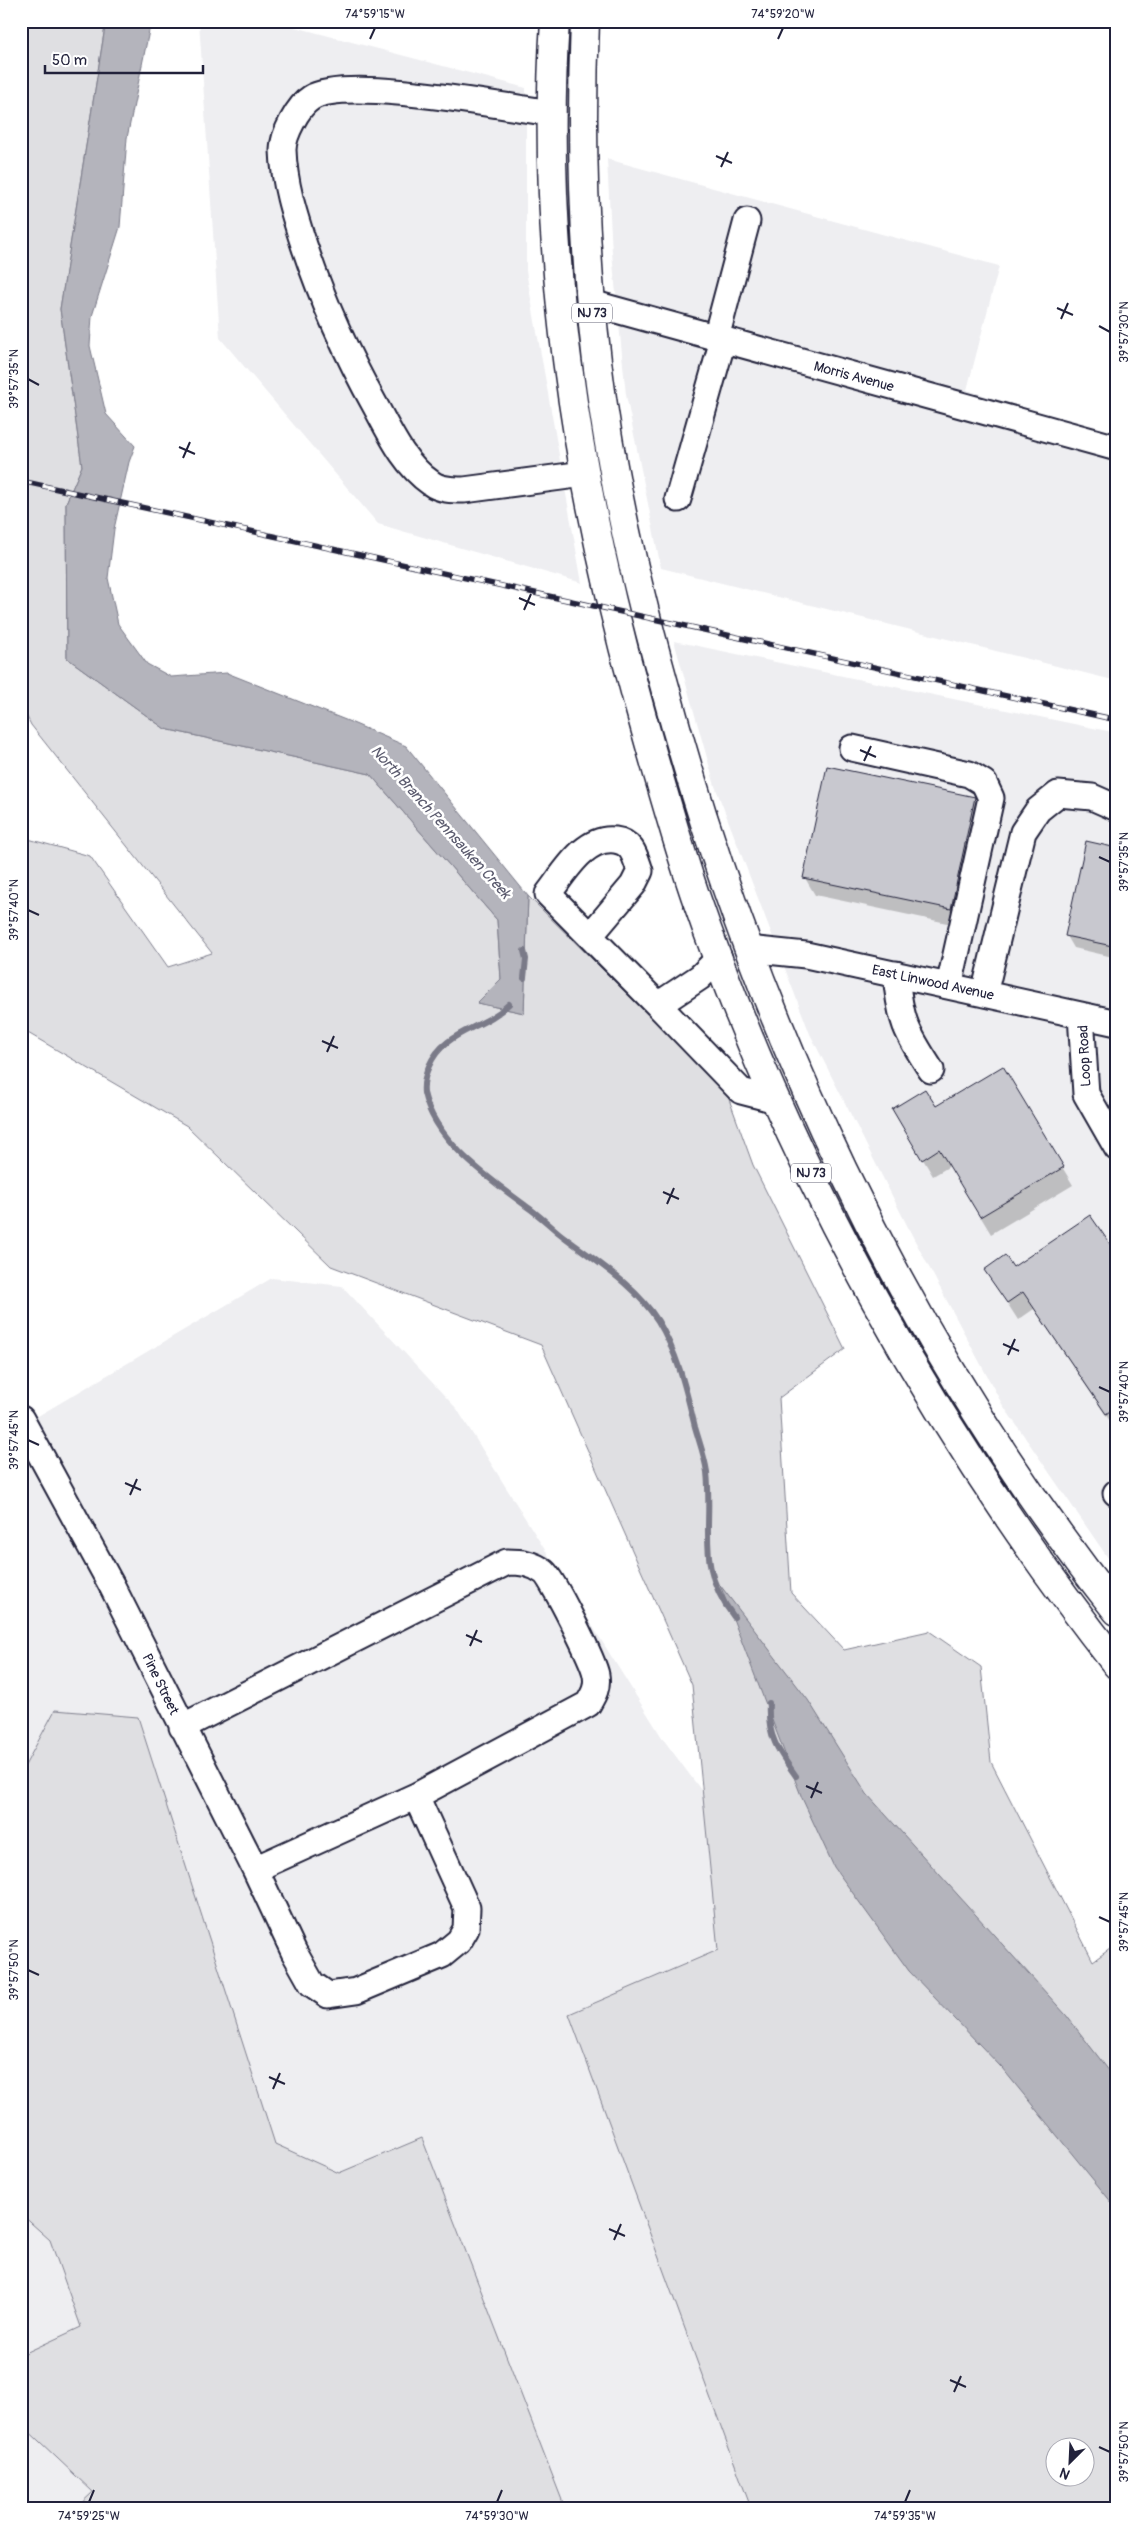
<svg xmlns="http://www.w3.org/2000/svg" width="1138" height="2529" viewBox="0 0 1138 2529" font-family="Pangolin,sans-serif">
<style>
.built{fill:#eeeef1}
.green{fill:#dfdfe2;stroke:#80808e;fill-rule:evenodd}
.water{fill:#b4b4bc;stroke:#7a7a88}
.shadow{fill:#0003}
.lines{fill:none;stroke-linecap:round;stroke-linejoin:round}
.stream{stroke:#7a7a88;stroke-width:6}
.building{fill:#c8c8cf;stroke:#22223b}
.minor-casing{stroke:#22223b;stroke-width:29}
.highway-casing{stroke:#22223b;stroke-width:31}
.minor{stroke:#fff;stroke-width:25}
.highway{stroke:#fff;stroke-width:28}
.rail-casing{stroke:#22223b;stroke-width:5.5}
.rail{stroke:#fff;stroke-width:4;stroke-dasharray:11;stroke-linecap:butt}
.ticks{fill:none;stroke:#22223b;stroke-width:2}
.labels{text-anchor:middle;stroke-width:5;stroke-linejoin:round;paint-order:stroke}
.shield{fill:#fff;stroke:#646476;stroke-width:1}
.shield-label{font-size:12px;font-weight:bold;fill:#22223b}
.street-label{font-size:14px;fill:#22223b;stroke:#fff}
.water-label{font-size:15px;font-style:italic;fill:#5c5c6f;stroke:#fff}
.neatline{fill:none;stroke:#22223b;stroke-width:2}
.ticks-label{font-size:12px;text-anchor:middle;fill:#22223b}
</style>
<rect width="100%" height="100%" fill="#fff"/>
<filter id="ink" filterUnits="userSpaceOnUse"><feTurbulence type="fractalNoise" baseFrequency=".02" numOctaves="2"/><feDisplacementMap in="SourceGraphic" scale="10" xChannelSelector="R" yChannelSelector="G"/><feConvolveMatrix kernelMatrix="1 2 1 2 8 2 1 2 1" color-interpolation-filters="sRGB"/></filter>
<g filter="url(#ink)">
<!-- built -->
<path class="built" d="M199,21H272L526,88V271L582,583L378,524L220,338Z
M607,159L999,266L967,390L1117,437V681L661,568L626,395L612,253Z
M674,641L1117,733V1571L1002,1404L914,1239L810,1034L715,786Z
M272,1278L342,1286L457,1409L663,1739L789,1908L1056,2446V2476L1065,2508H21V1426Z"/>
<!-- green -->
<path class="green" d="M21,21H108L105,27L60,309L82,466L66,503L67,658L165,729L370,774L497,920L501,979L477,1003L524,1013L528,896L726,1091L753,1165L845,1349L779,1398L791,1593L844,1650L929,1631L981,1667L991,1762L1093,1961L1117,1944V2508H751L569,2014L718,1950L692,1685L541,1345L331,1266L187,1126L21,1029V837L90,856L168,967L212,953L31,725L21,705ZM1056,2446H1086V2476H1056Z
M55,1710L138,1717L275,2144L339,2173L422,2138L565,2508H76L93,2492L21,2424V2355L81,2327L50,2240L21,2214V1773Z"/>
<!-- water -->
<path class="water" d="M108,21H151L127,138L120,227L92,316L90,346L106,414L135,446L129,462L114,529L108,578L118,624L147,664L171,677L227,673L348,721L406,746L528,896L524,1013L477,1003L501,979L497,920L370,774L165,729L67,658L66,503L82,466L60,309L105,27Z
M720,1585L808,1700L867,1794L1066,2015L1117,2081V2209L1002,2068L909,1971L834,1867L802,1798Z"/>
<!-- shadow -->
<path class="shadow" d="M974,798L984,815L961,926L815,895L805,878Z
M1117,849V958L1074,948L1067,936Z
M1002,1068L1073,1185L991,1234L950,1166L933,1176L903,1126Z
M1117,1257L1116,1430L1034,1309L1018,1320L986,1270Z"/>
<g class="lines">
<!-- stream -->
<path class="stream" d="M524,978L526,959L524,951
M509,1004C483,1030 444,1030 429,1066C425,1075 423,1083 424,1093C435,1142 489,1178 526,1206C538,1214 548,1224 559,1233C592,1259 635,1284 658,1321C678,1354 686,1390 695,1427C699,1441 705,1457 707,1472C713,1530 695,1566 734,1617
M769,1703C767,1736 778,1751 796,1776"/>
</g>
<!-- building -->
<path class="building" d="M827,766L975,797L951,909L803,878Z
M1086,841L1117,848V947L1065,936Z
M1003,1066L1064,1167L980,1217L939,1149L922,1160L892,1109L925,1089L936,1106Z
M1090,1215L1117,1254V1406L1106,1414L1023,1292L1007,1303L984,1270L1005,1255L1013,1267Z"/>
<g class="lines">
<!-- minor casing -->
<g class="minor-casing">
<path id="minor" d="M551,113C505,107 346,76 311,98C298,106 283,135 283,150C284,183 294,214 304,245C323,302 347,355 376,407C391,435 405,465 431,483C440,490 453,490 464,490L584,474
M591,303L1117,448
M716,338L747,221
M678,499L723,340
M852,748L969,774L984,783L991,798L949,986
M590,936L633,885L640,871C635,856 632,842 615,840C584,836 564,874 548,894L658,1005
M748,949L806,955L1117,1023
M719,958L700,977L658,1005L741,1091L776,1100
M896,974C900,1020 906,1032 931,1070
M984,994L1023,832L1038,810L1058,794L1092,797L1117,808
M1081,1015L1086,1094L1117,1148
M21,1419L112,1586L255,1869L294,1952L312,1984L328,1995L356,1991L442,1955L459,1941L466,1929L467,1908L416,1796
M1116,1493H1117
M182,1727L507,1562C521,1562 532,1563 544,1572C553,1579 594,1662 596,1675C598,1687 594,1694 588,1704L416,1796L255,1869"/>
</g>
<!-- highway casing -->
<g class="highway-casing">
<path id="highway" d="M555,21C540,250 576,478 637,699C655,764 673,830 695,895C790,1172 936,1435 1117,1665
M585,21C579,170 586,320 613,466C626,540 644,612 664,684C754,1019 901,1338 1117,1611"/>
</g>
<!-- minor -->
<use href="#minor" class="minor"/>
<!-- highway -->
<use href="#highway" class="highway"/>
<!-- rail casing -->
<g class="rail-casing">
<path id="rail" d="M21,481L1117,720"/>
</g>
<!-- rail -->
<use href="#rail" class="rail"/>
</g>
</g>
<!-- ticks -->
<path class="ticks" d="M370,39L375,28M778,39L783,28M716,156L732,163M721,167L728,152M1057,308L1073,315M1061,319L1068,303M1099,326L1110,332M28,379L39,385M179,447L195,454M183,458L190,442M519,598L535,605M524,610L531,594M860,750L876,757M864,761L871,746M1099,857L1110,862M28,910L39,915M322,1041L338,1048M327,1052L334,1036M663,1192L679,1199M667,1204L674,1188M1003,1344L1019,1351M1008,1355L1015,1339M1099,1387L1110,1392M28,1440L39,1445M125,1483L141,1490M130,1495L137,1479M466,1635L482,1642M470,1646L477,1630M806,1786L822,1793M811,1798L818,1782M1099,1917L1110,1922M28,1970L39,1975M269,2077L285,2084M273,2089L280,2073M609,2229L625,2236M614,2240L621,2224M950,2380L966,2387M954,2392L961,2376M1099,2447L1110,2452M89,2502L94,2490M497,2502L502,2490M905,2502L910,2490"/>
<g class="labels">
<!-- shield labels -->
<g class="shield">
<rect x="572" y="303.5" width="40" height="19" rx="4"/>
<rect x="791" y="1163.5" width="40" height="19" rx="4"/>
</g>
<g class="shield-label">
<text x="592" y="317">NJ 73</text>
<text x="811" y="1177">NJ 73</text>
</g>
<!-- street labels -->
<g class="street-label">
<text transform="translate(854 376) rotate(15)" y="5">Morris Avenue</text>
<text transform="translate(933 982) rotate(12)" y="5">East Linwood Avenue</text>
<text transform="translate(1084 1056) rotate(-93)" y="5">Loop Road</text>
<text transform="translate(161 1684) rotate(64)" y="5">Pine Street</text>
</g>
<!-- water labels -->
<g class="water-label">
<text transform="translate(441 822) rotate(48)" y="5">North Branch Pennsauken Creek</text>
</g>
</g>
<!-- margin -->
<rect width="1138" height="2529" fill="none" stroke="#fff" stroke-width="55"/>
<!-- north arrow -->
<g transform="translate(1070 2462) rotate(204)"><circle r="24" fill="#ffffff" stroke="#a7a7b1"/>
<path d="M0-4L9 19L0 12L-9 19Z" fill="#22223b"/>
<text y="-8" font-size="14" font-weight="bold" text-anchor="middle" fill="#22223b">N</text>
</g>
<!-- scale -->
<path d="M45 65v8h158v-8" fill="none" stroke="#22223b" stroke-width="2.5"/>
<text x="52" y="65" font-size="15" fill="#22223b" stroke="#ffffff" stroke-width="4" paint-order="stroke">50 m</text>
<rect x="28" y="28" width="1082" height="2474" class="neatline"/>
<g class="ticks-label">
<text x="375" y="18">74°59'15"W</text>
<text x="783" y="18">74°59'20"W</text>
<text transform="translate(1124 332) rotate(-90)" y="4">39°57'30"N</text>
<text transform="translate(14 379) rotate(-90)" y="4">39°57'35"N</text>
<text transform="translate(1124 862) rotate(-90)" y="4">39°57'35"N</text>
<text transform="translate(14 910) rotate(-90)" y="4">39°57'40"N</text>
<text transform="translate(1124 1392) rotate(-90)" y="4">39°57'40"N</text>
<text transform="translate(14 1440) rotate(-90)" y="4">39°57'45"N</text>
<text transform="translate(1124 1922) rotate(-90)" y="4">39°57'45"N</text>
<text transform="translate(14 1970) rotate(-90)" y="4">39°57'50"N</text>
<text transform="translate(1124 2452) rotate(-90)" y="4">39°57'50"N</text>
<text x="89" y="2520">74°59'25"W</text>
<text x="497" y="2520">74°59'30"W</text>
<text x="905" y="2520">74°59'35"W</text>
</g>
</svg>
